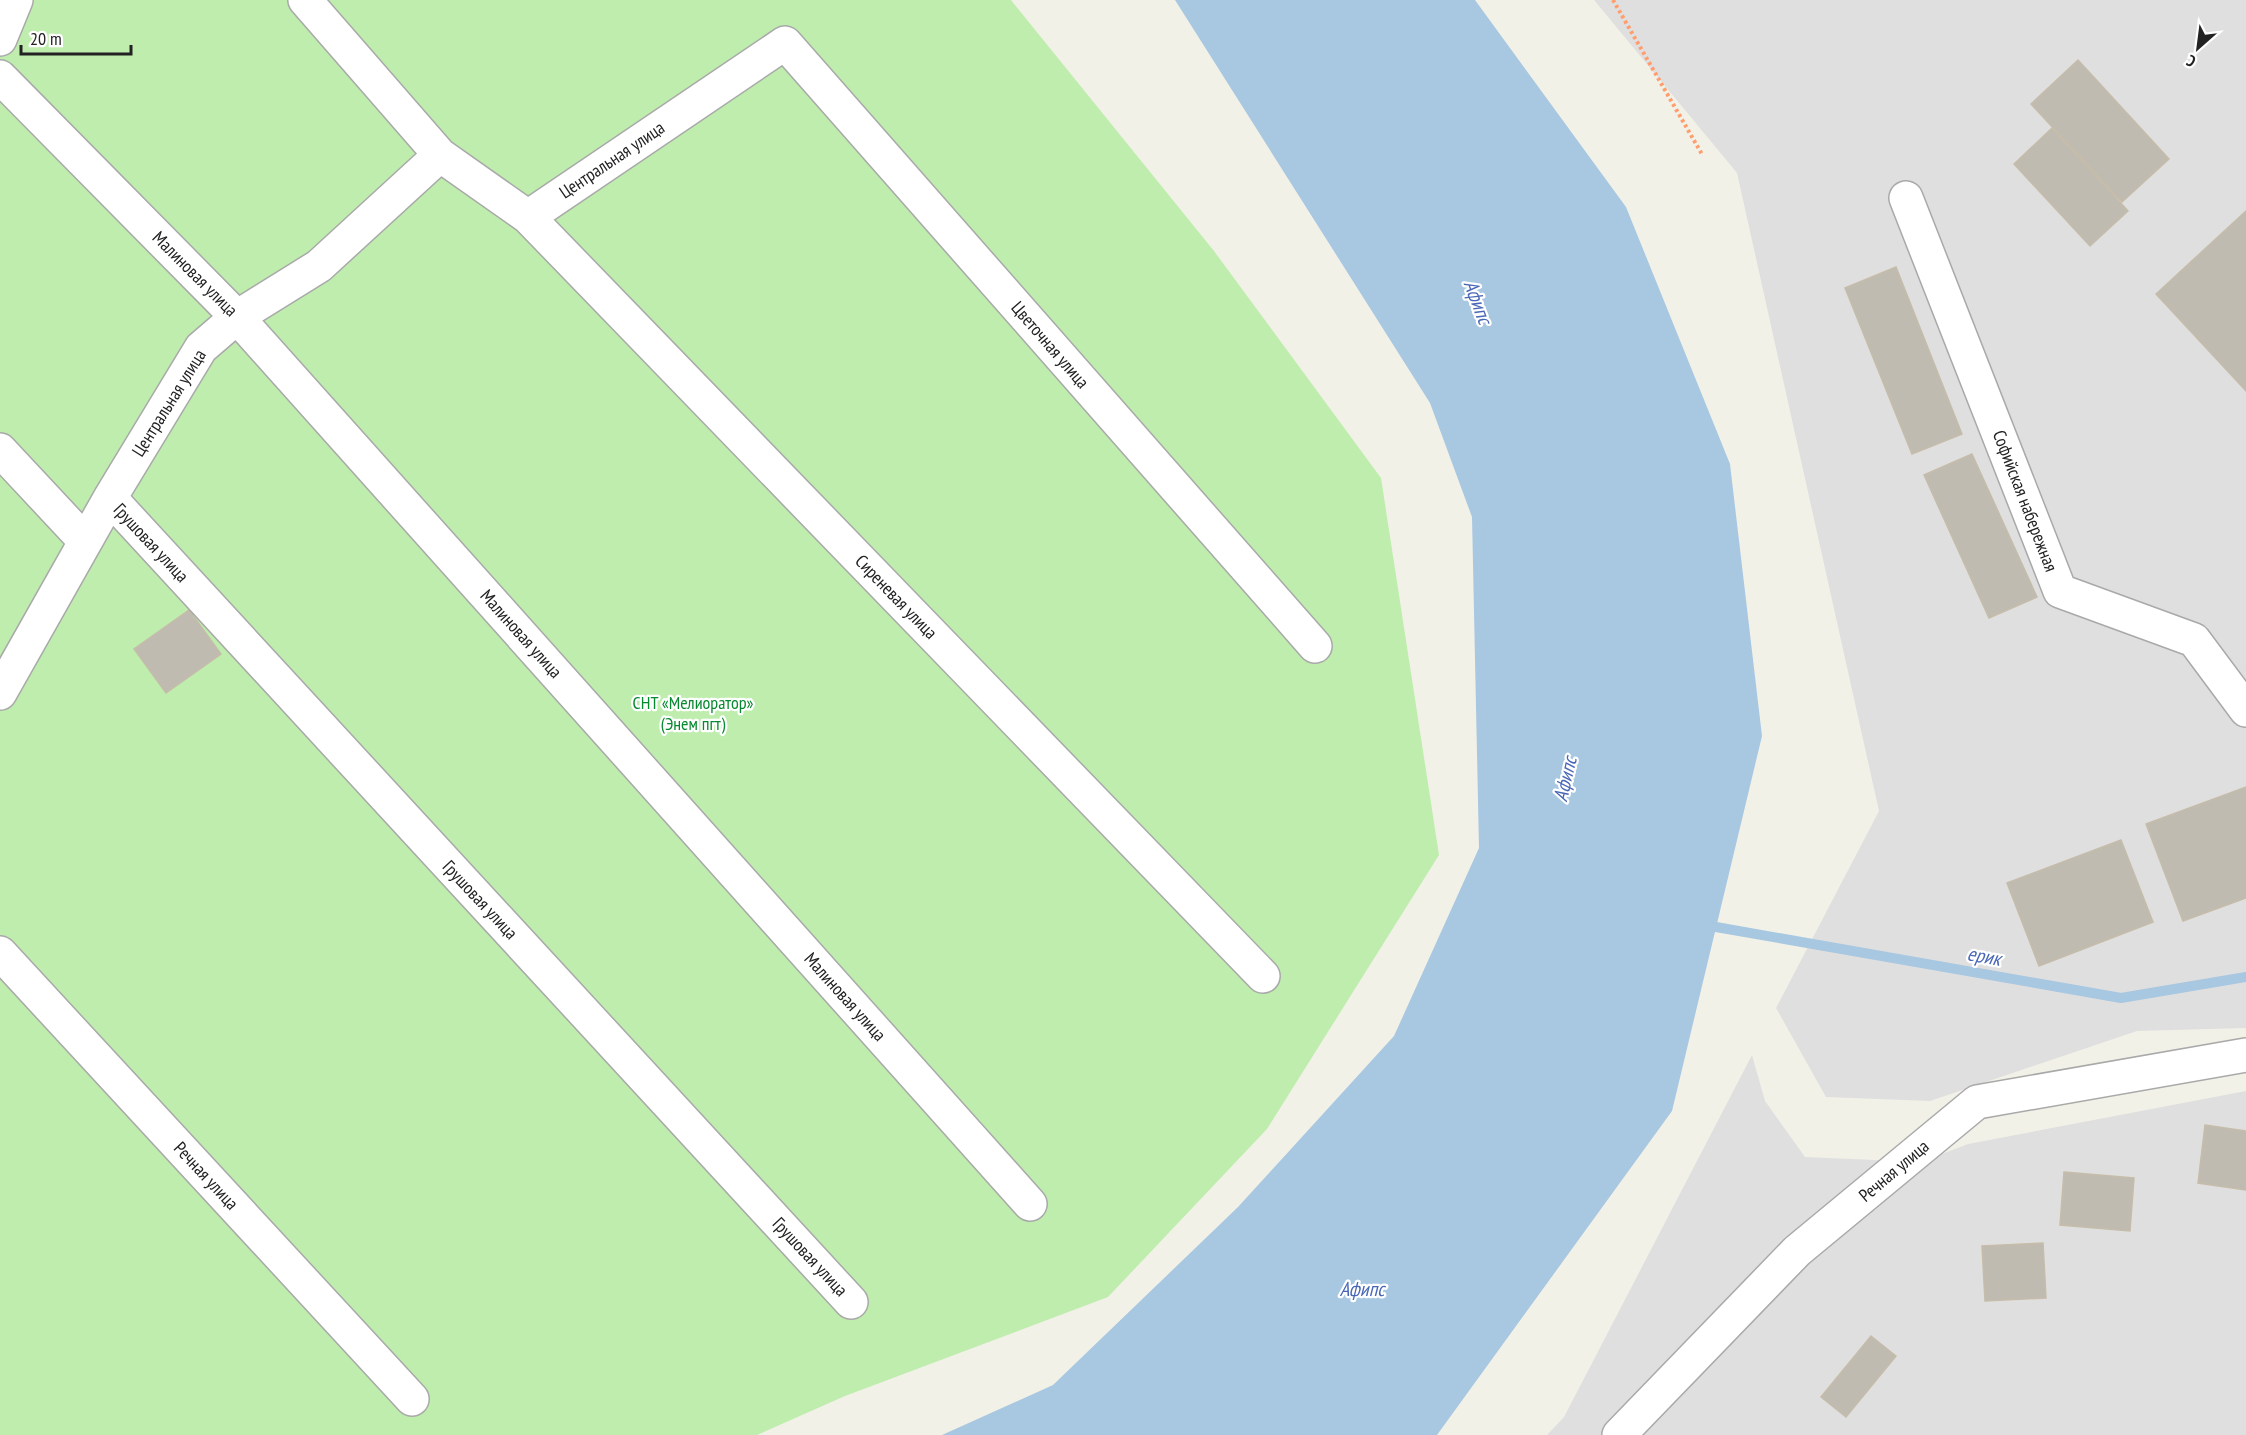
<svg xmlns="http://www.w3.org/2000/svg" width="2246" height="1435" viewBox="0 0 2246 1435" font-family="'PT Sans Narrow',sans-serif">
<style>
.residential{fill:#e0dfdf}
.grass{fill:#beedad}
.water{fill:#a8c7e1}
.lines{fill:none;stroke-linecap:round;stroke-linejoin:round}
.stream{stroke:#a8c7e1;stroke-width:10}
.building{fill:#c0bbb1;stroke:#c5bcaa;stroke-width:1.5}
.minor-casing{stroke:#a9a9a9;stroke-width:36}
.path{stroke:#ff9d6d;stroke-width:4;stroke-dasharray:3 3;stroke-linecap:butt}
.minor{stroke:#fff;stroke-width:33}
.labels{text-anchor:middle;stroke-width:4.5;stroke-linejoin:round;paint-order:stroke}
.street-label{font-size:18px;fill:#222;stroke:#fff}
.park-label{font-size:18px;fill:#07892f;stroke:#fff}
.water-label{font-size:20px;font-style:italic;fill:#4967b7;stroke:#fff}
</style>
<rect width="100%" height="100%" fill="#f2f1e8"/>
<!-- residential -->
<path class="residential" d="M1594,0H2246V1028L2137,1031L1930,1101L1826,1097L1776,1008L1879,811L1737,173Z
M1752,1055L1765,1101L1805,1157L1921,1162L1968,1144L2246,1091V1435H1547L1564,1417Z"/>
<!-- grass -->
<path class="grass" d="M0,0H1011L1214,251L1381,478L1439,855L1267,1129L1108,1297L845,1396L757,1435H0Z"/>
<!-- water -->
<path class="water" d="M1175,0H1475L1626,207L1730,464L1762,736L1672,1111L1437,1435H942L1053,1385L1238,1207L1394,1036L1479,848L1472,517L1430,403Z"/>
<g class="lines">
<!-- stream -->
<path class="stream" d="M1716,927L2121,998L2246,977"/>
</g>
<!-- building -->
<path class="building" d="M2078,60L2169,159L2122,202L2031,104Z
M2052,128L2128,211L2090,246L2014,164Z
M2246,211V391L2156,294Z
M1896,267L1962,434L1912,454L1845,288Z
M1972,454L2037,597L1989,618L1924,475Z
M189,610L221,654L166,693L134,649Z
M2246,787V898L2183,921L2146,824Z
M2121,840L2153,922L2039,966L2007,883Z
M2205,1125L2246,1131V1190L2198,1183Z
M2064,1172L2134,1178L2130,1231L2060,1225Z
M2043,1243L2046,1298L1985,1301L1982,1246Z
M1871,1336L1896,1356L1846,1417L1821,1397Z"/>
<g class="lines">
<!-- minor casing -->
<g class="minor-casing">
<path id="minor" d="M305,0L440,155
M0,39L16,0
M0,77L237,317L1030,1204
M1906,198L2060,591L2194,640L2246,710
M528,217L1263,976
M0,450L85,541
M110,498L851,1302
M0,693L110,498L201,348L237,317L319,266L440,155L528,217L785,43L1315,646
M0,953L412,1399
M1619,1435L1797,1251L1977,1102L2246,1055"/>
</g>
<!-- path -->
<path class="path" d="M1613,0L1703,156"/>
<!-- minor -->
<use href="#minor" class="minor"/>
</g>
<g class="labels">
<!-- street labels -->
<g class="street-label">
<text transform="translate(612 160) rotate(-34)" y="6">Центральная улица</text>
<text transform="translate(195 274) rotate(45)" y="6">Малиновая улица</text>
<text transform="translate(1050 345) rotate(49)" y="6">Цветочная улица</text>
<text transform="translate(169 403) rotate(-58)" y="6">Центральная улица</text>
<text transform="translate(2025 501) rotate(69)" y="6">Софийская набережная</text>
<text transform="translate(151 543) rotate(47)" y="6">Грушовая улица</text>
<text transform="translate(896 597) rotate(46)" y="6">Сиреневая улица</text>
<text transform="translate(521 634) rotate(48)" y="6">Малиновая улица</text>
<text transform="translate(480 900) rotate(47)" y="6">Грушовая улица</text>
<text transform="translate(845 997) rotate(48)" y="6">Малиновая улица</text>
<text transform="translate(1894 1171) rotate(-40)" y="6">Речная улица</text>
<text transform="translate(206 1176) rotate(47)" y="6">Речная улица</text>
<text transform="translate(810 1257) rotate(47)" y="6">Грушовая улица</text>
</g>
<!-- park labels -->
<g class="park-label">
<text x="693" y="709">СНТ «Мелиоратор»<tspan x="693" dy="21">(Энем пгт)</tspan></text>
</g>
<!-- water labels -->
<g class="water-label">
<text transform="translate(1478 302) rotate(69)" y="7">Афипс</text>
<text transform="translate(1565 779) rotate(-77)" y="7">Афипс</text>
<text transform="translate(1984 956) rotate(10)" y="7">ерик</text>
<text x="1362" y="1296">Афипс</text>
</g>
</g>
<!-- north arrow -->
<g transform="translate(2198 48) rotate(208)" stroke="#ffffff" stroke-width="4.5" paint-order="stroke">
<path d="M0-4.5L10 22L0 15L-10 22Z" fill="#222222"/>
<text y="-9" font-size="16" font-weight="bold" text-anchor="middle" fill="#222222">С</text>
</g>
<!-- scale -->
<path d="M21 45v9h110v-9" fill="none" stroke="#222222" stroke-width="3"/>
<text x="30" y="45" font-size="18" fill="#222222" stroke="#ffffff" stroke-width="4.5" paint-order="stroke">20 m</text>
</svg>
